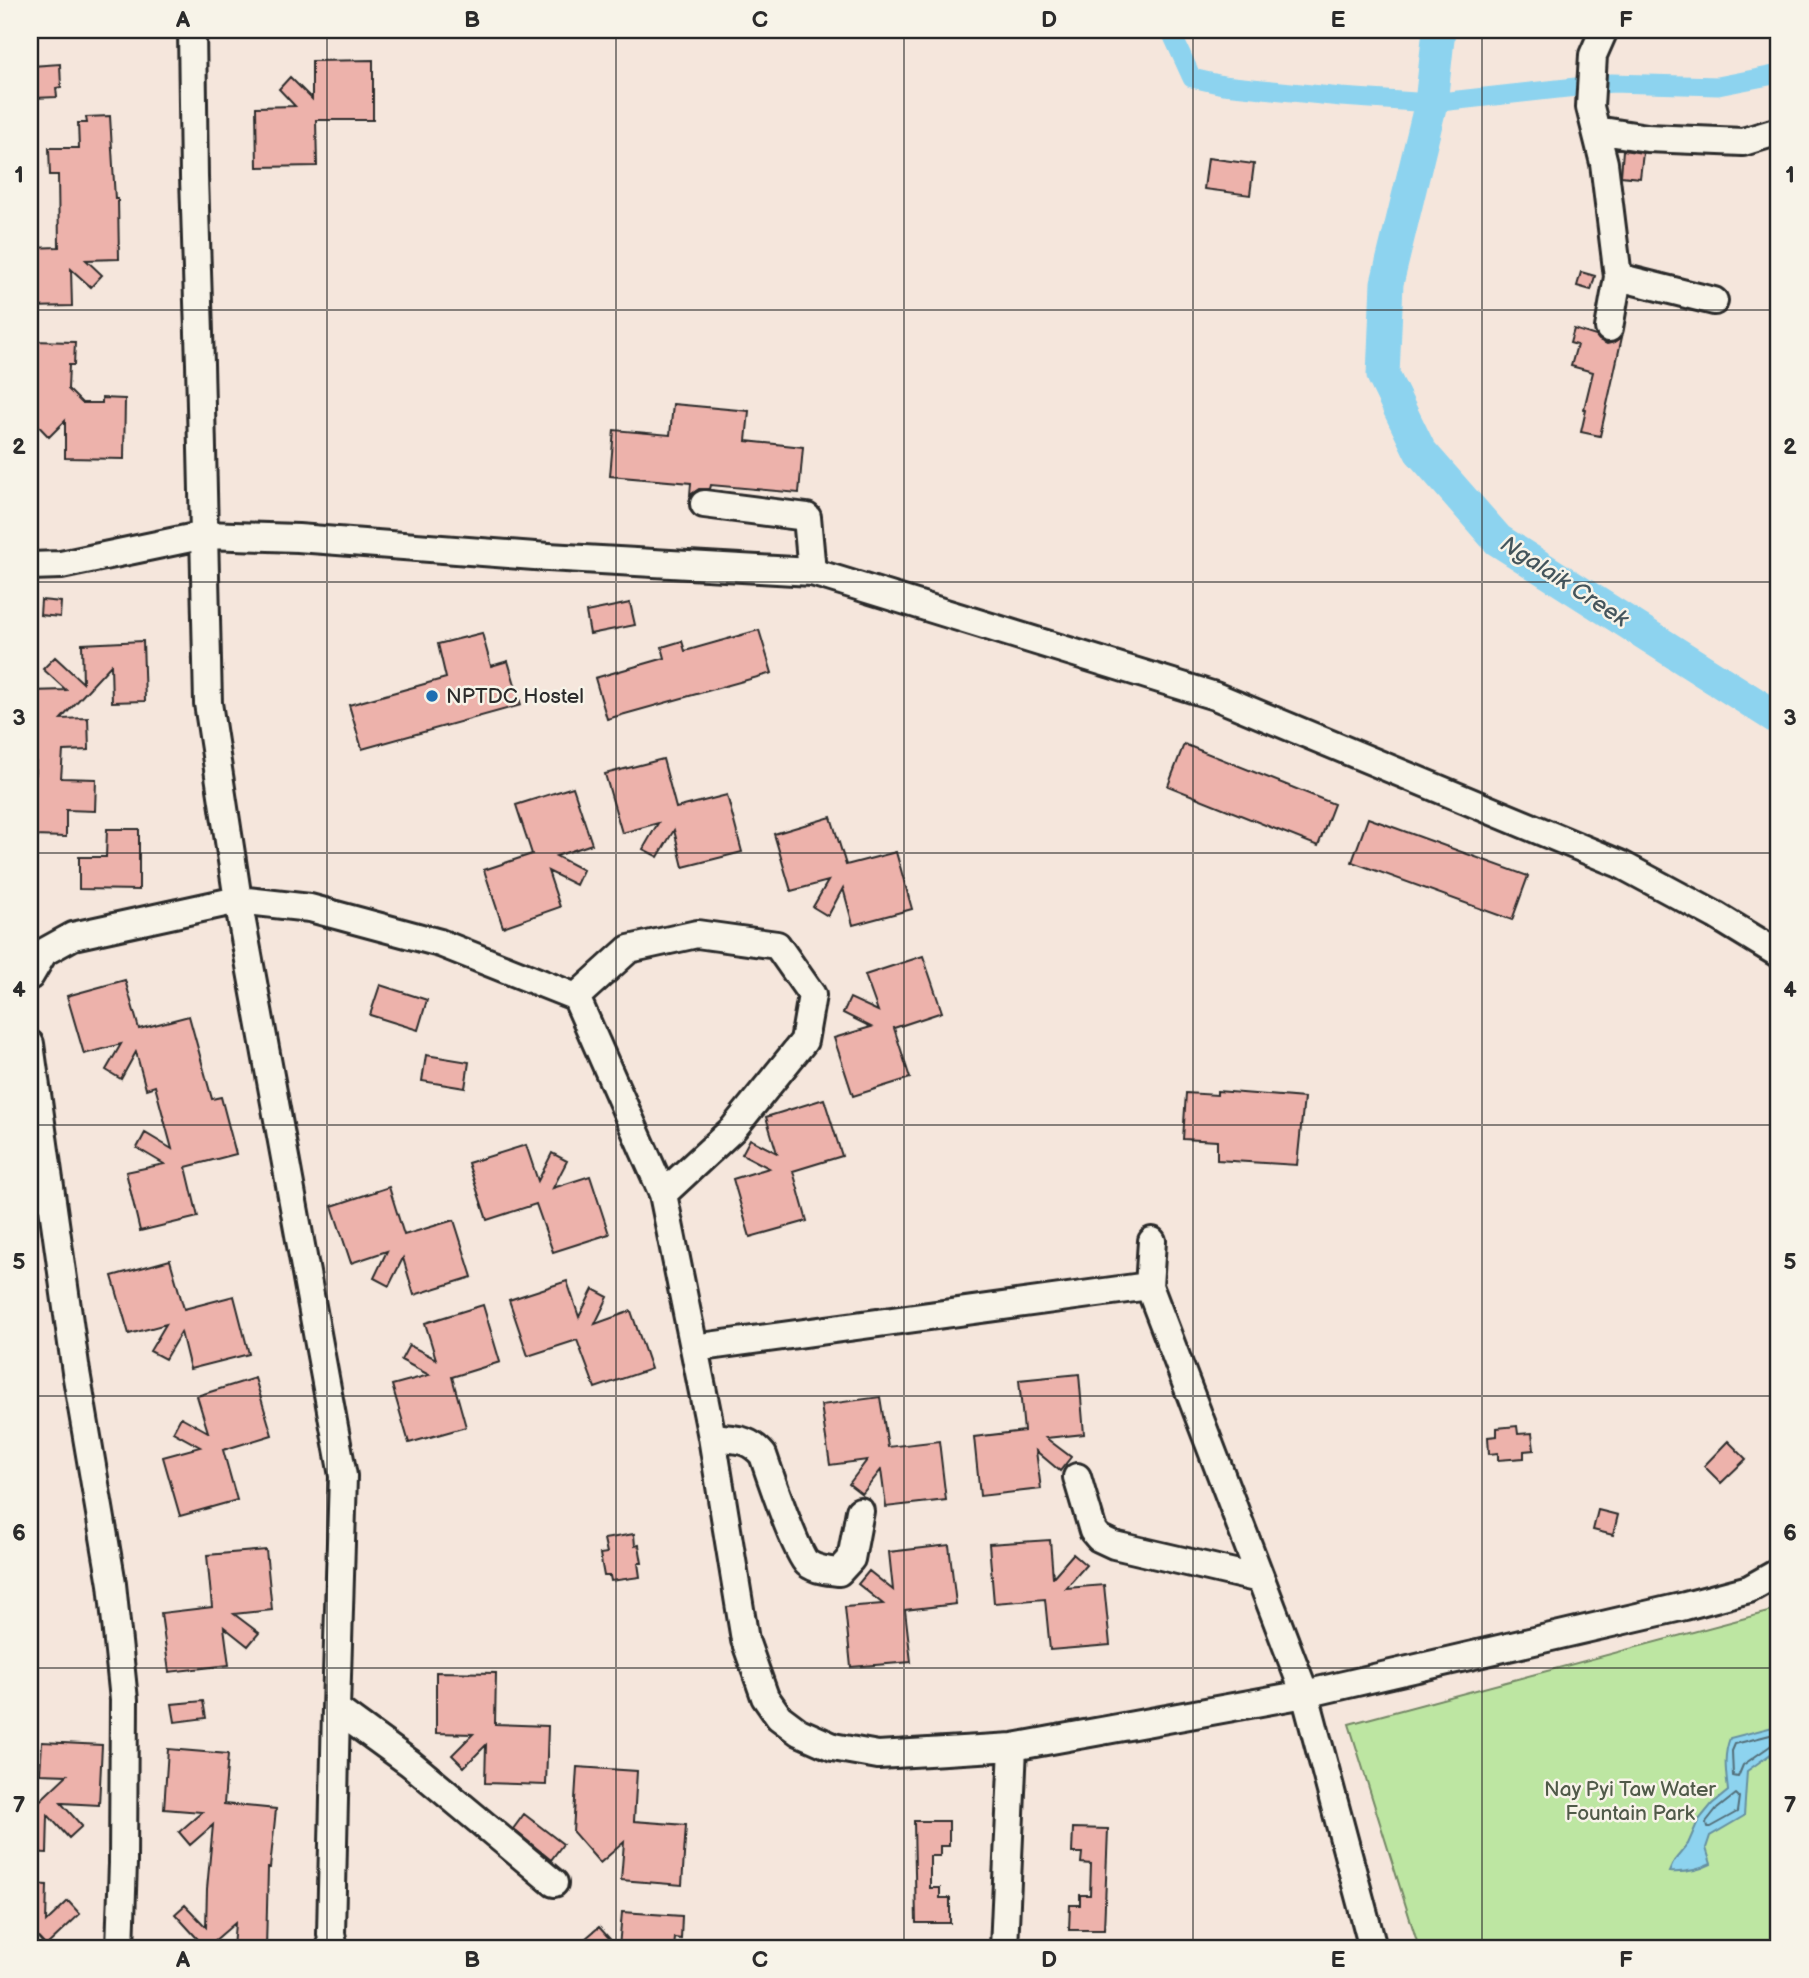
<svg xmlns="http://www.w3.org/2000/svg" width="1809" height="1978" viewBox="0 0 1809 1978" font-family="'Balsamiq Sans',sans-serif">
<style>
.green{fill:#bde6a2;stroke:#748866;stroke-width:2}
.water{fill:#8dd3ef;stroke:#6690a1;stroke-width:2}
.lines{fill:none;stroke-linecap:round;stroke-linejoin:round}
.shore{stroke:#526e79;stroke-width:2}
.canal{stroke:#8dd3ef;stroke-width:19}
.river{stroke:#8dd3ef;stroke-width:33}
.building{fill:#edb2ab;stroke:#2b2b2b;stroke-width:2}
.minor-casing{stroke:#2b2b2b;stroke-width:32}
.minor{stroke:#f7f3e8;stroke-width:26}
.grid{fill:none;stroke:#2b2b2b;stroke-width:2;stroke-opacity:0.55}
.poi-dot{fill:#1f6fb2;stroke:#f7f3e8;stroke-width:2.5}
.labels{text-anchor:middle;stroke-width:5;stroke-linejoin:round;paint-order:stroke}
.poi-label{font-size:21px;fill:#2b2b2b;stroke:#f7f3e8;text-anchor:start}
.park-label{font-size:21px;fill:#505a49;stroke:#f7f3e8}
.water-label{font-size:23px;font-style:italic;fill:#44555c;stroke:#f7f3e8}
.neatline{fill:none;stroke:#2b2b2b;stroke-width:2.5}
.grid-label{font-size:23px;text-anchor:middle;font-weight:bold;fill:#2b2b2b}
</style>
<rect width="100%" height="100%" fill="#f5e6dc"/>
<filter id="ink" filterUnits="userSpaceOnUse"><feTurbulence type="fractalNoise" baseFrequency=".0143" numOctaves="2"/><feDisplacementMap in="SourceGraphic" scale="14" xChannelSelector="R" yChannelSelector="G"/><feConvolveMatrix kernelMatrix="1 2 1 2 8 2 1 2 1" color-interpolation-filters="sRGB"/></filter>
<g filter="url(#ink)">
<!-- green -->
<path class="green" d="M1779,1609V1948H1419L1349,1724Z"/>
<!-- water -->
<path class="water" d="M1779,1695V1748L1747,1771L1744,1816L1710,1836L1706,1848L1711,1864C1697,1871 1684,1873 1669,1872L1674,1861L1688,1844L1698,1821L1712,1804L1728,1791C1726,1772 1723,1756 1730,1738L1773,1727L1774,1708Z"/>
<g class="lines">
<!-- shore -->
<path class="shore" d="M1779,1729L1774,1734L1735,1744L1732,1751L1733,1776L1738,1777L1743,1765L1773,1744L1779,1743
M1736,1794L1739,1797L1737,1812L1710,1827H1707L1706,1823L1717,1809Z"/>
<!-- canal -->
<path class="canal" d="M1170,30L1192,78L1223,85L1341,97L1431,103L1612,83L1718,86L1779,74"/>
<!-- river -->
<path class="river" d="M1439,30L1431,103L1387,283L1383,375L1420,451L1498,540L1779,719"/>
</g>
<!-- building -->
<path class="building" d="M373,60V120H316L317,166L257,167L256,107L295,106L279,89L290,77L312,99V61Z
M60,64L61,87L56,88L57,97L34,98L32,66Z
M110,116L115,199H118L119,259L86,260L102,275L91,287L71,269L72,306L30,307V248L59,247L58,175H50L49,148H79L78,123H87L86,117Z
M1623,150L1643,153L1640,178L1621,176Z
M1208,158L1254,164L1250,195L1204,189Z
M1581,272L1595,276L1591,290L1577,286Z
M1574,329L1596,336L1599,340L1607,344L1615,342L1622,337L1600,436L1581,432L1586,410L1584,409L1593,372L1571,366L1577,345L1570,343Z
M30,341L75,342L74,365H69L68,389L82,403H102V398L125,399L124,459L65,458V421L49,437L30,417Z
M673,404L749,411L746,441L803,447L799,493L711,485L710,489H699L690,495L691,483L610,476L614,430L670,435Z
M41,600L61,602L60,617L40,615Z
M630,603L635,625L590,634L586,612Z
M759,630L772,673L607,719L595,678L665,658L662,647L682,641L685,651Z
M482,633L491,666L508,661L521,705L362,749L349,705L446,678L438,644Z
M143,641L145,701L112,702L111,665L61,719L88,718L89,750L63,751L61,778L96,779L95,811L66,810V837L33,836L36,751H30V691L66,690L43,669L55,657L83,683L82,644Z
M1184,744L1334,804L1318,846L1168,786Z
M663,759L676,808L727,795L742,852L683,867L674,830L658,857L643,849L658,823L622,833L605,774Z
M573,787L592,844L556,856L583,870L576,885L548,871L560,907L503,927L484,870L532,854L516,805Z
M831,817L846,865L896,852L912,909L853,925L843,888L828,916L813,907L828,881L791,891L774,834Z
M1368,818L1528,876L1512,920L1352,862Z
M107,829H139V890L79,889V857H106Z
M923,956L942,1012L894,1028L910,1078L853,1096L834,1038L871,1027L843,1013L850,998L878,1011L865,975Z
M125,980L139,1029L189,1016L212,1099L221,1097L236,1154L186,1167L198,1217L140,1231L126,1172L164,1164L137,1148L145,1133L172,1149L155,1086L146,1089L136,1052L121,1079L106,1070L121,1044L84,1054L67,996Z
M380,985L427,1000L418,1030L370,1015Z
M426,1055L469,1062L465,1088L422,1081Z
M1217,1091L1304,1098L1297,1165L1217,1160V1141L1183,1139L1186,1093L1217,1095Z
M824,1099L842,1156L793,1171L807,1221L750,1237L733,1179L769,1168L742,1154L750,1139L777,1153L766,1117Z
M526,1145L538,1181L552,1153L567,1161L553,1188L590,1176L609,1234L553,1252L536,1204L487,1220L468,1163Z
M389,1187L404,1235L454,1220L472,1277L414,1295L403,1258L389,1286L374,1278L387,1251L351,1263L332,1206Z
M170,1260L184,1309L234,1296L249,1354L190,1369L181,1332L165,1359L150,1351L166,1324L129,1334L112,1276Z
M567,1281L579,1317L593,1289L608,1297L595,1324L631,1311L651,1369L595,1388L577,1340L528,1356L509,1300Z
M483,1305L500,1362L452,1377L466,1427L409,1443L392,1385L429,1375L401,1360L409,1345L436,1359L425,1323Z
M1079,1374L1084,1434L1046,1438L1071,1457L1060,1471L1036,1451L1041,1489L980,1496L974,1437L1024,1431L1019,1380Z
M255,1378L272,1435L223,1450L237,1500L180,1516L163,1457L200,1447L173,1432L181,1417L208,1432L197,1396Z
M880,1397L888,1447L939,1441L946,1500L886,1507L881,1470L862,1494L849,1484L867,1460L830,1465L821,1405Z
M1517,1426L1518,1434L1532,1433L1534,1450L1524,1451V1458L1498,1460V1453L1489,1454L1488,1437L1497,1436V1428Z
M1728,1441L1746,1459L1721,1483L1704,1466Z
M1598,1510L1618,1515L1613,1535L1593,1530Z
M634,1534L635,1546L639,1545L642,1563H638L640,1577L611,1581L610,1576H604L600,1554L607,1553L604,1539Z
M1050,1540L1053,1577L1073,1554L1086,1565L1066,1588L1104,1585L1110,1645L1050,1650L1045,1599L994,1603L989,1544Z
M949,1545L956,1604L905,1610L911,1662L851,1667L845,1607L883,1604L858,1584L869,1571L893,1590L889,1552Z
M266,1550L272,1610L234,1614L259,1633L248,1646L224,1627L229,1665L169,1672L161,1613L212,1607L207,1555Z
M436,1672L496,1673L495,1724L548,1726L546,1785L485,1783L486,1745L464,1767L452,1755L473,1734L436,1733Z
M203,1701L206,1718L175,1722L172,1704Z
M42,1742L102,1745L99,1805L61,1803L82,1826L69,1838L48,1815L47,1853L30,1852V1810L67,1775L40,1774Z
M168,1749L228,1754L224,1804L276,1809L270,1868H268L266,1948H233L235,1923L206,1948L175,1914L185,1905L206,1927L207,1889L213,1825L190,1845L179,1832L202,1812L164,1809Z
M577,1767L637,1771L634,1821L686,1825L682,1885L621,1880L624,1842L600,1863L573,1832Z
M524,1814L563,1844L551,1860L513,1829Z
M914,1821H949V1846H940V1856H930V1888H940V1898H950V1923H916Z
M1073,1828L1108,1829L1104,1930H1069L1070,1905H1080V1895H1090L1091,1864L1081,1863L1082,1853H1072Z
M30,1884L47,1885L46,1922L68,1901L80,1914L46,1946L30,1929Z
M622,1912L682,1916L681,1939L675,1938L674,1948H619Z
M599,1927L618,1948H595L586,1938Z"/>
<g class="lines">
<!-- minor casing -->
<g class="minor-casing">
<path id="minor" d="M192,30L194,177L200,364L208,703L238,900L343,1476L336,1709L331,1934L334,1948
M1604,30L1593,55L1590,107L1604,163L1618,277L1714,301
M1596,130L1647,138L1743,142L1779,131
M1609,328L1618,277
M704,504L807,517L812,572
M30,566L61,565L205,535L298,538L548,557L812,572L1215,696L1620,864L1715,915L1779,954
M30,976L44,952L73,936L238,900L310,908L440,943L576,997L663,1194L712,1437L745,1640L765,1697L779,1717L799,1732L833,1747L878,1755L1013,1747L1305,1694L1685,1606L1749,1589L1779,1572
M576,997L629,949L697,934L777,945L812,995L804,1041L733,1129L663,1194
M30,1044L76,1372L112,1584L124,1700L123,1863L120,1948
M1152,1241L1149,1286L1305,1694L1373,1948
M694,1348L1149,1286
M712,1437C734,1440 748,1437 763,1455C769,1473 797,1555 807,1563C816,1570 828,1571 839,1572L851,1559L860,1511
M1077,1477L1093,1531L1099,1538L1114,1545L1260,1579
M336,1709L410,1763L554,1883
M1004,1948L1013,1747"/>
</g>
<!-- minor -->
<use href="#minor" class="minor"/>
</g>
</g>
<!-- grid -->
<path class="grid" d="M327,30V1948M616,30V1948M904,30V1948M1193,30V1948M1482,30V1948M30,310H1779M30,582H1779M30,853H1779M30,1125H1779M30,1396H1779M30,1668H1779"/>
<!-- markers -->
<circle class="poi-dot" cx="432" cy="696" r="7"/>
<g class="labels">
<!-- poi labels -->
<g class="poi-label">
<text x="446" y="703">NPTDC Hostel</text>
</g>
<!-- park labels -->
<g class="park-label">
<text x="1630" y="1796">Nay Pyi Taw Water<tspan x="1630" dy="24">Fountain Park</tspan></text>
</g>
<!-- water labels -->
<g class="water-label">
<text transform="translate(1565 581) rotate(33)" y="8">Ngalaik Creek</text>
</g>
</g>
<!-- margin -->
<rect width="1809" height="1978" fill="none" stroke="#f7f3e8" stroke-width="77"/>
<rect x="38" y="38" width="1732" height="1902" class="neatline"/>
<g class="grid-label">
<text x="183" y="27">A</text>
<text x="472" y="27">B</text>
<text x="760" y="27">C</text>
<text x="1049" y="27">D</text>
<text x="1338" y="27">E</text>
<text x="1626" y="27">F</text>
<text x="19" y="182">1</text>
<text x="1790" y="182">1</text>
<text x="19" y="454">2</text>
<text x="1790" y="454">2</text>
<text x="19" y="725">3</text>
<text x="1790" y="725">3</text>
<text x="19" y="997">4</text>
<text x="1790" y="997">4</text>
<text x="19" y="1269">5</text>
<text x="1790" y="1269">5</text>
<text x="19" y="1540">6</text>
<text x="1790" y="1540">6</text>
<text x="19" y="1812">7</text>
<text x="1790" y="1812">7</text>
<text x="183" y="1967">A</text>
<text x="472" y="1967">B</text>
<text x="760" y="1967">C</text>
<text x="1049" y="1967">D</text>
<text x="1338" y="1967">E</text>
<text x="1626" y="1967">F</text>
</g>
</svg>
